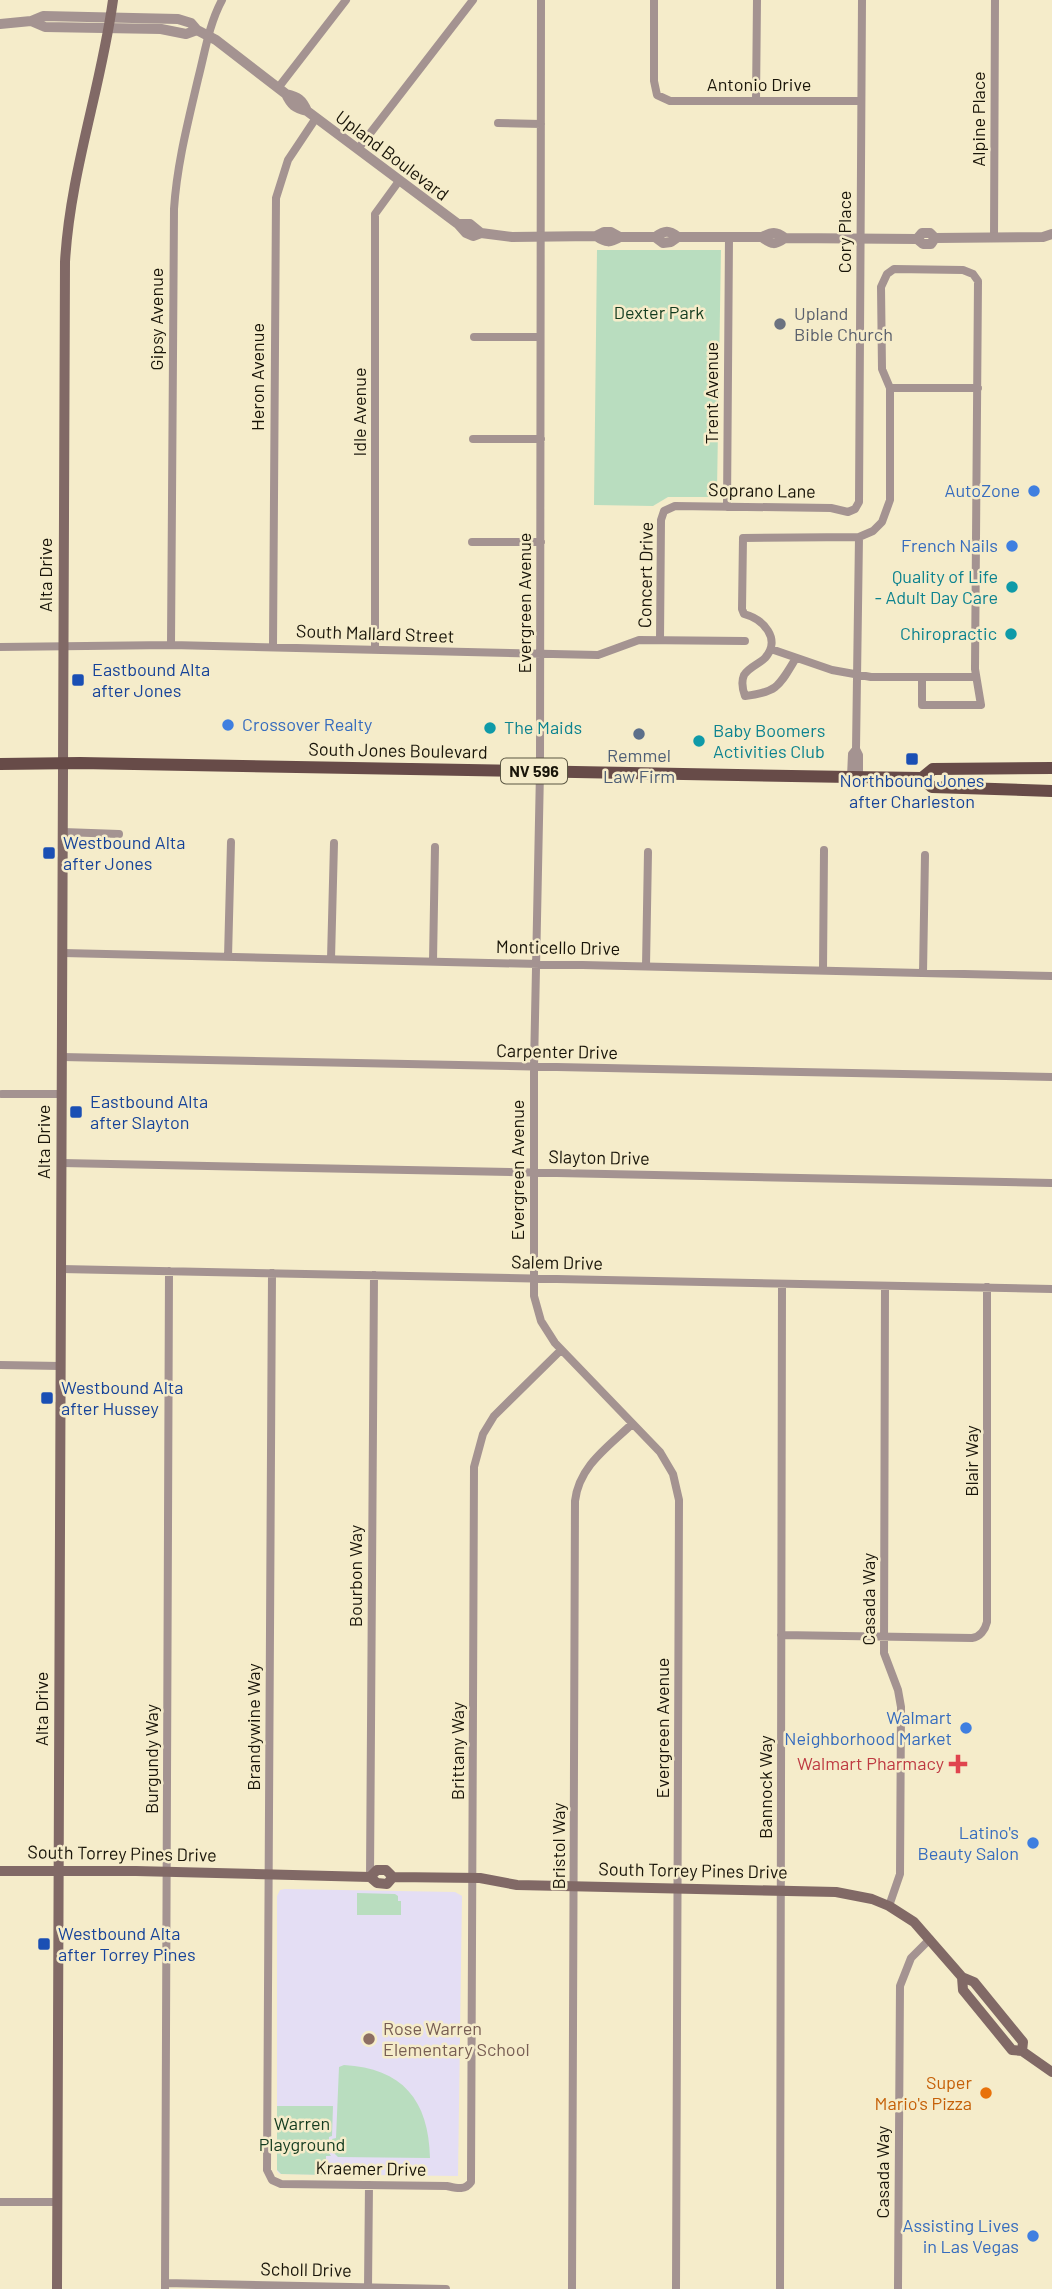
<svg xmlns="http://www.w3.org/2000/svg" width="1052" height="2289" viewBox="0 0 1052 2289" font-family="Barlow,sans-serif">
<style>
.education{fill:#e4def4}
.green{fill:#b9ddbf}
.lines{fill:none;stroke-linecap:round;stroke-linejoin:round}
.minor{stroke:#a49391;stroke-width:8}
.tertiary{stroke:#a49391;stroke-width:10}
.secondary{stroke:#816966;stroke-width:10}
.primary{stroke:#674b48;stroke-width:12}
.worship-dot{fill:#6b7280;stroke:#f5ecca;stroke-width:2.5}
.shop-dot{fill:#3f7fe0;stroke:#f5ecca;stroke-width:2.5}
.culture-dot{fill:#0f9aa8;stroke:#f5ecca;stroke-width:2.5}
.transit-dot{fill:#1a4fb4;stroke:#f5ecca;stroke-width:2.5}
.service-dot{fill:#5c6f8a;stroke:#f5ecca;stroke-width:2.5}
.health-dot{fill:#e0444e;stroke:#f5ecca;stroke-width:2.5}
.education-dot{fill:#8d6e63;stroke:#f5ecca;stroke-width:2.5}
.food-dot{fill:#e8710a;stroke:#f5ecca;stroke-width:2.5}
.labels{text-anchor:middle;stroke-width:5;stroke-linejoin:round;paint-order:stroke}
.shield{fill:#f5ecca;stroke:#5b5643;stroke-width:2}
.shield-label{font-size:16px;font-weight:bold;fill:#191509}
.street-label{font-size:18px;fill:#191509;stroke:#f5ecca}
.park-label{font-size:18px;fill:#133b1f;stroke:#f5ecca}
.worship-label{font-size:18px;fill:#5b616d;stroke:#f5ecca;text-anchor:start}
.shop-label{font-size:18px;fill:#366cbe;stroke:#f5ecca;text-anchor:end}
.culture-label{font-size:18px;fill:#0d838f;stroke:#f5ecca;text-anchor:end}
.transit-label{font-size:18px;fill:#164399;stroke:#f5ecca;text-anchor:start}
.service-label{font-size:18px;fill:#4e5e75;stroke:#f5ecca}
.health-label{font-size:18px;fill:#be3a42;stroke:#f5ecca;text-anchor:end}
.education-label{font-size:18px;fill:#785e54;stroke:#f5ecca;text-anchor:start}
.food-label{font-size:18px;fill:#c56008;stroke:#f5ecca;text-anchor:end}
</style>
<rect width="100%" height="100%" fill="#f5ecca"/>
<!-- education -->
<path class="education" d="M285,1889L455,1892L462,1896L458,2176L280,2174L277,2171V1896L280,1890Z"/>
<!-- green -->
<path class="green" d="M597,250H721L717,490L713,497H668L653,506L594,505Z
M357,1893L395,1894L398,1896V1901H401V1915H357Z
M344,2065C402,2068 429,2100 430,2158L338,2157L332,2151V2139L336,2138L339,2067Z
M277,2106H333L332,2136L329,2137V2153L331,2156H326V2175L281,2174L277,2170Z"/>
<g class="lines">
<!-- minor -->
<path class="minor" d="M541,0L540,771L534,1067V1296L541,1321L555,1343L660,1452L673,1474L679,1500L676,2289
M654,0V81L657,95L670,101H861
M278,88L346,0
M756,100L757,0
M498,123L541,124
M358,149L473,0
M994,238L995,0
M474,337H540
M890,388H978
M473,439H541
M727,507L729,237
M472,542H541
M660,640L661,520L664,511L675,506L831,508L848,512L855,509L859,502L862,0
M171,645L174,209C177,164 188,122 198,79C205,52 209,24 222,0
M0,647L171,645L598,655L639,640L745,641
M273,647L276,198L288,160L316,118
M771,649L832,670L871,677H976
M375,650V214L399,181
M796,658C779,686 778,692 745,696C742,688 741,682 744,675C749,667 759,664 765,658C782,639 763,619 744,614L742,609L743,538L859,537L873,531L882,522L890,500V388L882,369L881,287L887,274L894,269L963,270L973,274L978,281L975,669L981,705H922V678
M851,777L852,754L856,749
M859,777V755L856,749L859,537
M63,832L119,834
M63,953L1052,976
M228,957L231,842
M331,959L334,843
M433,961L435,847
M646,966L648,852
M823,970L824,850
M923,973L925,855
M62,1057L1052,1077
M2,1094H62
M62,1163L1052,1183
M61,1269L1052,1289
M272,1273L267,2170L272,2180L281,2184L447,2186C456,2188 465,2191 471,2182L474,1467L483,1434L494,1416L561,1350
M885,1286L884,1653L898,1690L901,1707L900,1874L889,1906
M0,1365L61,1366
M781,1635L972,1638C980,1637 985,1630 987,1622V1287
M370,1877L374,1275
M0,2202H57
M165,2283L446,2289
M165,2289L169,1271
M368,2289L369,2185
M572,2289L575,1501C579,1466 608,1447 632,1424
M780,2289L782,1284
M898,2289L900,1986L911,1958L930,1939"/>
<!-- tertiary -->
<path class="tertiary" d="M31,21L45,27L161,29L186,34L197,30
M0,24L31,21L43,16L178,19L191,23L197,30L216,40L286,94C298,97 302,99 307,111
M286,94C291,105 295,108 307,111L458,224L466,233L473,236L481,233L512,237L596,236L604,232H611L620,237H655L663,243L671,242L678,237
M458,224H470L481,233
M596,236C606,243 610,243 620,237
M655,237C665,230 669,230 678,237H762C772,232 776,231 785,238L917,239L923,244H931L935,238
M762,237C772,245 775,245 785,238
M917,239L922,233H930L935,238L1043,237L1052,234"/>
<!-- secondary -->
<path class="secondary" d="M0,1871H136L370,1877L377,1883L387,1884L393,1877
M370,1877L377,1870H386L393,1877L480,1878L517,1885L836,1892L872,1899L889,1906L914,1922L962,1977L974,1982L1023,2042L1022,2051
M962,1977L963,1990L1012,2050L1022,2051L1052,2072
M57,2289L65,262C70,173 101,88 113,0"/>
<!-- primary -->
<path class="primary" d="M0,764L80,763L851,777L922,778L933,769L1052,768
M922,778L932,787L1052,791"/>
</g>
<!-- markers -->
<circle class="worship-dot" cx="780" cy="324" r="7"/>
<g class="shop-dot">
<circle cx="1034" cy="491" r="7"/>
<circle cx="1012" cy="546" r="7"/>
<circle cx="228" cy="725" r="7"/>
<circle cx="966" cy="1728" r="7"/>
<circle cx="1033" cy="1843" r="7"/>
<circle cx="1033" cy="2236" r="7"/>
</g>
<g class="culture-dot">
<circle cx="1012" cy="587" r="7"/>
<circle cx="1011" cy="634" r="7"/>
<circle cx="490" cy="728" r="7"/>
<circle cx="699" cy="741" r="7"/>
</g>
<g class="transit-dot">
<rect x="71" y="673" width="14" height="14" rx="3.5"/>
<rect x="905" y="752" width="14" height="14" rx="3.5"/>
<rect x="42" y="846" width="14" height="14" rx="3.5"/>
<rect x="69" y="1105" width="14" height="14" rx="3.5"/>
<rect x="40" y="1391" width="14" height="14" rx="3.5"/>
<rect x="37" y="1937" width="14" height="14" rx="3.5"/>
</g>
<circle class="service-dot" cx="639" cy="734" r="7"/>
<path class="health-dot" d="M954.5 1753.5h7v7h7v7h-7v7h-7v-7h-7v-7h7z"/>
<circle class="education-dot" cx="369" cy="2039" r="7"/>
<circle class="food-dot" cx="986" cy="2093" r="7"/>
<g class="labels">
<!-- shield labels -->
<rect class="shield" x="501" y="758.5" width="66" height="25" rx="5"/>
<g class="shield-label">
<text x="534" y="777">NV 596</text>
</g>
<!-- street labels -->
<g class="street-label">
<text x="759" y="91">Antonio Drive</text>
<text transform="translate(979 119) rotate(-90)" y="6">Alpine Place</text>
<text transform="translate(392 156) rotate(37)" y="6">Upland Boulevard</text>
<text transform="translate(845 232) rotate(-90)" y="6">Cory Place</text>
<text transform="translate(157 319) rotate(-90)" y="6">Gipsy Avenue</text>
<text transform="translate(258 377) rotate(-90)" y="6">Heron Avenue</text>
<text transform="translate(712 393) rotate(-90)" y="6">Trent Avenue</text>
<text transform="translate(360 412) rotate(-90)" y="6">Idle Avenue</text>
<text transform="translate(762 491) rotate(1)" y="6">Soprano Lane</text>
<text transform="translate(46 575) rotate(-90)" y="6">Alta Drive</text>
<text transform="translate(646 575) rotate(-89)" y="6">Concert Drive</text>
<text transform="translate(525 603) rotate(-90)" y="6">Evergreen Avenue</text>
<text transform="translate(375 634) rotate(2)" y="6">South Mallard Street</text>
<text transform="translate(398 751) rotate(1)" y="6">South Jones Boulevard</text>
<text transform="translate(558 948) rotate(1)" y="6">Monticello Drive</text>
<text transform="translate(557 1052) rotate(1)" y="6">Carpenter Drive</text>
<text transform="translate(44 1142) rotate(-90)" y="6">Alta Drive</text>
<text transform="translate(599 1158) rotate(1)" y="6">Slayton Drive</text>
<text transform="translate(518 1170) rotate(-90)" y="6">Evergreen Avenue</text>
<text transform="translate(557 1263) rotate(1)" y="6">Salem Drive</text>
<text transform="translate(972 1461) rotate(-90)" y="6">Blair Way</text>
<text transform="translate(356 1576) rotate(-90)" y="6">Bourbon Way</text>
<text transform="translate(869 1599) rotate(-90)" y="6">Casada Way</text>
<text transform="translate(42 1709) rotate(-90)" y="6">Alta Drive</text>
<text transform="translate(254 1727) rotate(-90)" y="6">Brandywine Way</text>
<text transform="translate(663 1728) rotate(-90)" y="6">Evergreen Avenue</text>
<text transform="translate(458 1751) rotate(-90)" y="6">Brittany Way</text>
<text transform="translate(152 1759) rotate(-90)" y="6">Burgundy Way</text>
<text transform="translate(766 1787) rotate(-90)" y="6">Bannock Way</text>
<text transform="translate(559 1846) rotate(-90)" y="6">Bristol Way</text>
<text transform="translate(122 1854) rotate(1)" y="6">South Torrey Pines Drive</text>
<text transform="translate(693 1871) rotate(1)" y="6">South Torrey Pines Drive</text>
<text transform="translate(371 2169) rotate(1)" y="6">Kraemer Drive</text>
<text transform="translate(883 2172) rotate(-90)" y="6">Casada Way</text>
<text transform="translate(306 2270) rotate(1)" y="6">Scholl Drive</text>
</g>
<!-- park labels -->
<g class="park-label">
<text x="659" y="319">Dexter Park</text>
<text x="302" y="2130">Warren<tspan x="302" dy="21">Playground</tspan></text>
</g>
<!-- worship labels -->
<g class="worship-label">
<text x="794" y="320">Upland<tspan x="794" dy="21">Bible Church</tspan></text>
</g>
<!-- shop labels -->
<g class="shop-label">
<text x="1020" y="497">AutoZone</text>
<text x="998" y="552">French Nails</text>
<text x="242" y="731" text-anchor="start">Crossover Realty</text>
<text x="952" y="1724">Walmart<tspan x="952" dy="21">Neighborhood Market</tspan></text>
<text x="1019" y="1839">Latino's<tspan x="1019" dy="21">Beauty Salon</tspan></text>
<text x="1019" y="2232">Assisting Lives<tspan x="1019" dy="21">in Las Vegas</tspan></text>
</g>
<!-- culture labels -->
<g class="culture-label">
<text x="998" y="583">Quality of Life<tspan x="998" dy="21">- Adult Day Care</tspan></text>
<text x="997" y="640">Chiropractic</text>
<text x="504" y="734" text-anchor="start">The Maids</text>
<text x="713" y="737" text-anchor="start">Baby Boomers<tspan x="713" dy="21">Activities Club</tspan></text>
</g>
<!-- transit labels -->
<g class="transit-label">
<text x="92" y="676">Eastbound Alta<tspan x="92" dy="21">after Jones</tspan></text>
<text x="912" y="787" text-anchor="middle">Northbound Jones<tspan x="912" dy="21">after Charleston</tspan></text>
<text x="63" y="849">Westbound Alta<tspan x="63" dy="21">after Jones</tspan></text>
<text x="90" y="1108">Eastbound Alta<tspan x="90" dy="21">after Slayton</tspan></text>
<text x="61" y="1394">Westbound Alta<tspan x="61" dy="21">after Hussey</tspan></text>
<text x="58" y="1940">Westbound Alta<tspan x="58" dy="21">after Torrey Pines</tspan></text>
</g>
<!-- service labels -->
<g class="service-label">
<text x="639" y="762">Remmel<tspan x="639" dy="21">Law Firm</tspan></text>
</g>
<!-- health labels -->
<g class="health-label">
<text x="944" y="1770">Walmart Pharmacy</text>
</g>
<!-- education labels -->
<g class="education-label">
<text x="383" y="2035">Rose Warren<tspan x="383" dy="21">Elementary School</tspan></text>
</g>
<!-- food labels -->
<g class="food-label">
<text x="972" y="2089">Super<tspan x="972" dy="21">Mario's Pizza</tspan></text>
</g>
</g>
</svg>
